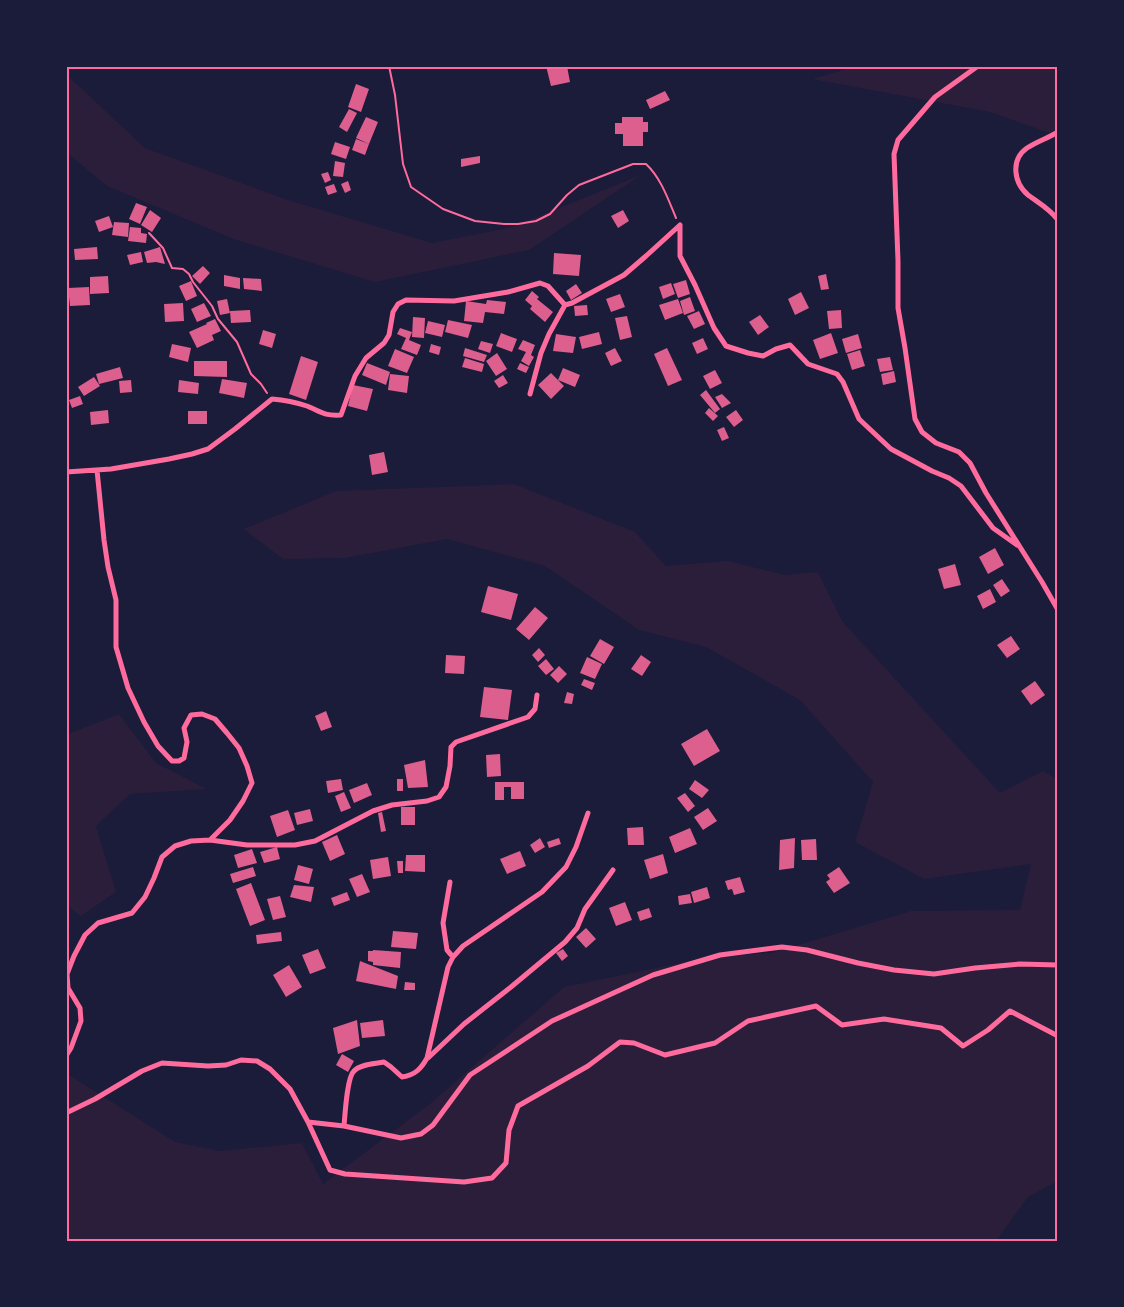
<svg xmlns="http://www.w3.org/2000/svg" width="1124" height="1307" viewBox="0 0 1124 1307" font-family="Literata,serif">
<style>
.green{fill:#2a1e3b}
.building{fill:#dd5f8e}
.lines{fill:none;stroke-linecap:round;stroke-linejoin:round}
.path{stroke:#ff6b9d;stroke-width:2}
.minor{stroke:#ff6b9d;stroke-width:5}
.neatline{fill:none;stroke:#ff6b9d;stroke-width:2}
</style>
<rect width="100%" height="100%" fill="#1b1b3a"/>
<!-- green -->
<path class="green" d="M857,66H1058V136L990,112L812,79Z
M66,74L145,148L288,200L432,243L512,227L641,175L529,250L375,282L236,240L107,186L66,152Z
M514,484L635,532L666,566L728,561L785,575L818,572L842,621L1000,793L1043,771L1058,780V1181L1028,1197L996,1241H66V1073L175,1142L220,1151L302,1143L323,1184L431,1103L564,987L709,957L771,953L911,911L1020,910L1031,864L924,879L855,842L873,782L800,700L706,647L639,630L545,566L447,539L345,558L283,559L244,529L336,491Z
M119,714L156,763L207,789L130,794L96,826L116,892L81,916L66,905V735Z"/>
<!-- building -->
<path class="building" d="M546,66H567L570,82L551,86Z
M356,84L369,89L361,112L348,107Z
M665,91L670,100L650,109L646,100Z
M349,109L357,113L347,132L339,127Z
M366,117L378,122L369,144L356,138Z
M622,117H643V122H648V132H643V146H623V134H615V123H622Z
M356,139L369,144L365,155L352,150Z
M335,142L350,147L346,159L331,154Z
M480,156V163L461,167V159Z
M335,161L345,163L343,177L333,176Z
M328,172L331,180L325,183L321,174Z
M348,181L351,190L345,193L341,184Z
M334,184L337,192L328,195L325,187Z
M136,203L147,207L140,224L129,219Z
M150,210L161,218L152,232L141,225Z
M623,210L629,221L618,228L611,216Z
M109,216L113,227L99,232L95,221Z
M114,222L129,223L128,237L112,235Z
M130,227L141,228V233L147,234L146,243L128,241Z
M97,247L98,259L75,260L74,249Z
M160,247L165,264L156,262L147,263L144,252Z
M141,252L143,262L130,265L127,255Z
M554,253L581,255L579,276L553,274Z
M203,266L210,273L200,284L192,276Z
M826,274L829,289L821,290L818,276Z
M224,275L240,278V289L224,286Z
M108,276L109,293L90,294V277Z
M243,278L261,279L262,291L244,289Z
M686,280L690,294L678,298L673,284Z
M191,281L197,296L186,301L179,286Z
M671,283L675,294L663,299L659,287Z
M576,284L582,293L571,300L566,291Z
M89,287L90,305L70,306L68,288Z
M532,291L539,297L537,299L553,312L545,322L530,309L532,306L525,300Z
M801,292L809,308L795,315L788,299Z
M620,294L625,307L611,312L606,299Z
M690,297L695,311L684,315L680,301Z
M227,299L230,313L220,315L217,301Z
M678,299L683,313L665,320L659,305Z
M487,300L506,302L504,314L485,312L483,323L464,321L466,301L486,304Z
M183,303L184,321L165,322L164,304Z
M204,303L211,316L197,322L191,309Z
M587,305L588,315L575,316L574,306Z
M250,310L251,322L231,323L230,311Z
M841,310L842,328L829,329L827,311Z
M699,311L705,324L694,329L687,316Z
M760,315L769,327L758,335L749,322Z
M627,316L632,337L620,340L615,318Z
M413,317L425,318L424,338L412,337Z
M215,319L221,331L212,335L214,340L197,348L189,332L207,324L206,323Z
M448,320L472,325L468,338L445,332Z
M428,321L445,325L442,337L425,333Z
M400,328L412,332L409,340L421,345L417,355L401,349L406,338L397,334Z
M263,330L276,334L272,348L259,344Z
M599,332L602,344L582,349L579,337Z
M501,333L517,339L512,352L496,346Z
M831,333L838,353L820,359L813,340Z
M556,334L576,337L573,353L553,351Z
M858,334L862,348L846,353L842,339Z
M703,338L708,349L697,354L692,343Z
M523,340L535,345L531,355L534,357L529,366L521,361L526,352L518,349Z
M481,341L493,344L490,353L478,349Z
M172,344L191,348L188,362L169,357Z
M431,344L441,347L439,355L429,352Z
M465,348L487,355L484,362L463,356Z
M615,348L622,361L611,366L605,353Z
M667,348L682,380L668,386L654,354Z
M395,349L414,357L407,373L388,366Z
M860,350L865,366L852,370L847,354Z
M497,353L507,369L496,376L486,361Z
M301,356L318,362L306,400L289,394Z
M890,357L893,370L880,372L877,359Z
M465,358L484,364L482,372L462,367Z
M194,361H227V377L194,376Z
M367,363L390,372L386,385L362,375Z
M520,363L529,367L526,373L517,369Z
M120,367L123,378L99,384L96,374Z
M563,368L580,375L575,387L558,380Z
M715,370L722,383L710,389L703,376Z
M894,371L896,382L883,385L881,374Z
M551,373L564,386L551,399L538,385Z
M390,374L409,376L407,393L388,390Z
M503,375L508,383L499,388L494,381Z
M94,377L100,386L84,396L78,387Z
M222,379L247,383L244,398L219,393Z
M131,380L132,392L120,393L119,381Z
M179,380L199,383L198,394L178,392Z
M353,385L373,389L367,411L348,406Z
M706,390L720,409L715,413L700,395Z
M722,394L731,403L722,408L715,397Z
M80,396L83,404L72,408L69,400Z
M709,408L718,416L713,421L705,413Z
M108,410L109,423L91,425L90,412Z
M736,410L743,420L734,427L726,417Z
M188,411H207V424H188Z
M724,427L729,438L722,441L717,430Z
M384,452L388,472L372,475L369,455Z
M995,548L1004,565L988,574L979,557Z
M955,564L961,585L944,589L938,569Z
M1002,579L1010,591L1001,597L993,585Z
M488,586L518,594L511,620L481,612Z
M990,589L996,602L983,609L977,596Z
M535,607L548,618L529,640L516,629Z
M1011,636L1020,649L1007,658L997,645Z
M600,639L614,647L604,664L590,656Z
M539,648L545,655L538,662L532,655Z
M446,655L465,656L464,674L445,673Z
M641,655L651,662L642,676L631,669Z
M587,657L602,664L595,679L580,673Z
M546,659L554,669L546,675L538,666Z
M559,666L567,674L558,683L550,675Z
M584,679L595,683L592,690L581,685Z
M1035,681L1045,695L1031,705L1021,691Z
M484,687L512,690L508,720L480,717Z
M567,692L574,694L572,704L564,703Z
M326,711L332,727L321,731L315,716Z
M707,729L720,751L694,766L681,744Z
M500,754L501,776L487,777L486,755Z
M425,760L428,787L408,788L404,765Z
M341,779L343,790L328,793L326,781Z
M397,779H403V791H397Z
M695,780L709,790L702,798L689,789Z
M495,782H524V799H511V787H504V800H495Z
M367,783L372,795L354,803L349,790Z
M344,792L351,808L341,812L335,796Z
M685,793L695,806L688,812L677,798Z
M401,807H415V825H401Z
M708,808L717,821L703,830L694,817Z
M310,809L313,821L297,825L294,813Z
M288,810L295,830L277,837L270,816Z
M382,812L386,831L381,832L378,813Z
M643,827L644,845H628L627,828Z
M690,828L697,844L675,853L669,837Z
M337,835L345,854L330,861L322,842Z
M540,838L545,847L535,853L530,845Z
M559,838L561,844L549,848L547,842Z
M795,838L794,868L779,870L780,840Z
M816,839L817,860H802L801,840Z
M277,847L280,859L264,863L260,852Z
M252,849L257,863L238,868L234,855Z
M520,851L526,866L507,874L500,859Z
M663,854L668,873L650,879L644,860Z
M406,855H425V872L405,871Z
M388,857L391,876L373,879L370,860Z
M397,861H403V873H398Z
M298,865L313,869L309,884L294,880Z
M253,867L256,876L233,883L230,874Z
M839,867L850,883L834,893L826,882L830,879L827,875Z
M362,874L370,892L357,897L349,879Z
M740,877L745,892L734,895L732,889L728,890L725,881Z
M251,883L265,920L250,926L236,889Z
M294,885L314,887L311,902L290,897Z
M707,887L710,898L694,903L691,892Z
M347,892L350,900L334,906L331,898Z
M690,894L692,903L679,905L678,896Z
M280,896L286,917L273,920L267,899Z
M625,902L632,920L616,926L609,908Z
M649,908L652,917L640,921L637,912Z
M586,928L596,939L586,948L576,937Z
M393,931L418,933L416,949L391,947Z
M281,932L282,941L257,944L256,935Z
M318,949L326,968L310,974L302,955Z
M563,949L568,956L562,961L556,953Z
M373,950L401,952L400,968L373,965V962L368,961V951H373Z
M360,961L398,976L396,989L356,981Z
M289,965L302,987L286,997L273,975Z
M405,982L415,983V990H404Z
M357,1020L360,1046L338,1054L333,1028Z
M383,1020L385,1036L362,1038L360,1023Z
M342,1054L354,1061L348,1072L336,1065Z"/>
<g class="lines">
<!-- path -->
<path class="path" d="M389,66L395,95L403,164L411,187L443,209L475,221L504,224H518L536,221L550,214L567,195L579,185L633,164H646C661,178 668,199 676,218
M149,233L163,248L172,268L183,269L189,274L193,282L212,306L218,319L237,342L251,374L261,384L267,393"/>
<!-- minor -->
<path class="minor" d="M978,66L935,97L898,140L894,154L898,261V308L905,348L915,419L922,432L936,443L959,452L970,463L986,493L1042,582L1058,610
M1058,132C1048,138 1036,142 1027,148C1010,160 1014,183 1028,195C1039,203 1050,209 1058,220
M680,225V256L695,285L714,328L726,346L748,353L763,356L776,349L790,345L808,364L837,374L843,382L859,419L891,449L932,471L949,478L961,486L993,528L1017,545
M530,394L541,353L549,334L565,305
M66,472L111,469L169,459L192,454L208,449L235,429L272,399C284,400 295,402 307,406C321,412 324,416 341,415L355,376L366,358L384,343L389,335L393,312L398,304L406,300L454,301L508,292L540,283L548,286L565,305L572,303L624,275L646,256L680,225
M210,840L247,845H295L315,841L373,811L392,805L427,801L439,797L446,787L450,766L451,747L456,742L528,717L535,709L537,695
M450,882L443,923L447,950L453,957
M66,1056L71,1048L81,1021L80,1008L68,988L67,974L74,956L85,935L98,923L132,913L145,897L154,878L162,857L175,846L191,841L210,840L230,820L243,801L252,783L247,766L239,748L227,733L215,719L202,714L191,715L184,728L187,742L184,758L179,761H172L158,746L144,722L128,688L116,647V600L108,567L104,540L97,470
M428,1058L464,1024L511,987L565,942L577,928L585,909L613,870
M66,1113L95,1099L142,1071L162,1063L208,1066L226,1065L241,1060L257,1061L270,1069L290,1089L308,1122L330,1170L345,1174L464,1182L492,1178L506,1163L509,1130L518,1106L588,1066L620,1042L634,1043L665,1055L715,1043L748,1021L816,1006L842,1025L884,1019L941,1028L963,1046L988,1030L1010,1011L1058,1036
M308,1122L344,1126L401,1138L421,1134L433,1125L470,1075L552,1021L653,975L720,955L782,947L807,950L858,963L894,970L934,974L975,968L1020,964L1058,965
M344,1126C345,1115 347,1077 354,1071C360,1064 375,1064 384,1062L391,1067L402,1077C415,1075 421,1069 427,1058L448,967L453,957L463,946L542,892L566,867L576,847L588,813"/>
</g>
<!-- border -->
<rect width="1124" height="1307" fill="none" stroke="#1b1b3a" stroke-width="135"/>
<rect x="68" y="68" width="988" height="1172" class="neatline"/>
</svg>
